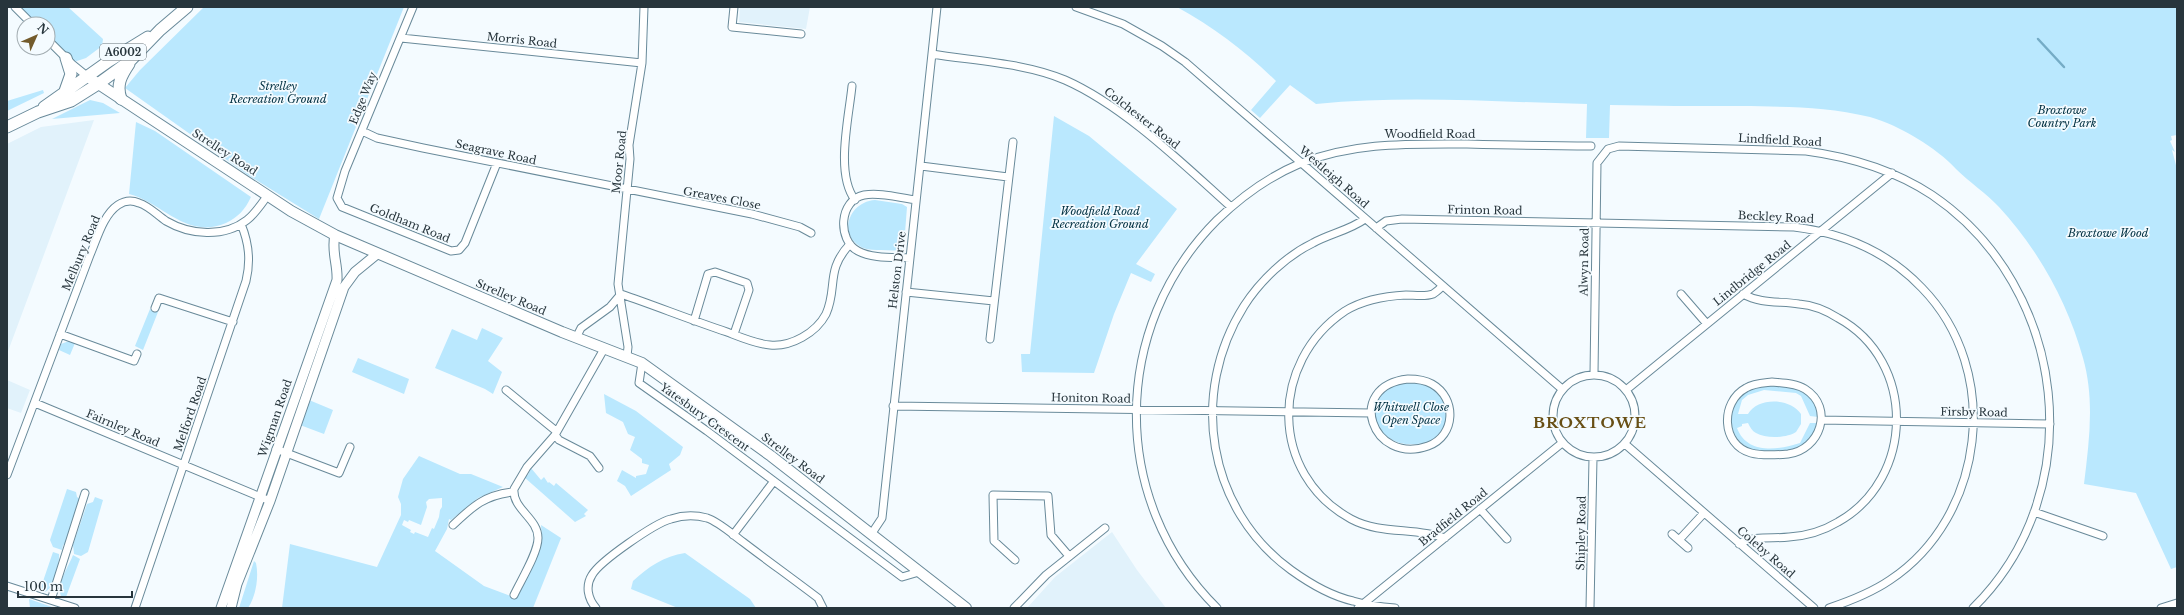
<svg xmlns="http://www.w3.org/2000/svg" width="2184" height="615" viewBox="0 0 2184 615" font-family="'Libre Baskerville',serif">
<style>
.built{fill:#e1f2fb}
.green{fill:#bae8fe;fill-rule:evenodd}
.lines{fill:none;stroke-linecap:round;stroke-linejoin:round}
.stream{stroke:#75acc6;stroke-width:2.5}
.minor-casing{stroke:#698a9a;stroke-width:9}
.tertiary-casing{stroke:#698a9a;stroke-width:11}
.secondary-casing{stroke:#698a9a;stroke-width:12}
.primary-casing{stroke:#698a9a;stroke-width:13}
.minor{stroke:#fff;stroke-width:7}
.tertiary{stroke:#fff;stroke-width:9}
.secondary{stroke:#fff;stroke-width:10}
.primary{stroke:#fff;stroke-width:11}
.labels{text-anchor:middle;stroke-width:3.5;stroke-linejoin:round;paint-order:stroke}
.shield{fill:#f4fbff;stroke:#647076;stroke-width:1}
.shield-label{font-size:10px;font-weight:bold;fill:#27353c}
.street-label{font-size:11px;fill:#27353c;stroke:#f4fbff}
.park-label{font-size:11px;font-style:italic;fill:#003042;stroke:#f4fbff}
.district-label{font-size:15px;font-weight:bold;letter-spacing:1px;fill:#684f15;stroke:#f4fbff}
</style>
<rect width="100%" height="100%" fill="#f4fbff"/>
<!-- built -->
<path class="built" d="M740,7H810L806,29L739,22Z
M94,120L7,354V144L41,127Z
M7,380L30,390L21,413L7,408Z
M1112,532L1137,570L1166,608H1027L1055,577Z"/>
<!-- green -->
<path class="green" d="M19,7H68L103,39L102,46L86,58L74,62L48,36V24H36Z
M204,7H404L319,219L248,175L125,88L140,70Z
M1177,7H2177V135L2171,136L2172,140L2170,141L2175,152L2172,150L2177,169V567L2171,569L2136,493L2084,484C2089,442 2095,400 2083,358C2068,303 2038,249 1999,207C1986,193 1969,182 1956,169C1937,148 1899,125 1870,117C1825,106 1787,107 1741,106C1697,106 1654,106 1610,105L1609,138H1586L1587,104C1497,102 1406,95 1316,104L1290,85L1260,118L1251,110L1276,81C1246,52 1214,27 1177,7Z
M43,90L44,93L7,111V101Z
M90,100L103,103L120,113L52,119Z
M1054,116L1089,136L1177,209L1136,264L1155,274L1151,282L1131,273L1114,314L1094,373L1022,372L1021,354H1030Z
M136,122L155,131L251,197C245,210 238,217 226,223C187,240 163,203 129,194Z
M875,200L902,204L907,207L904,246L900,250C894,251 887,250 881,250C875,250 869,250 863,248C837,236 848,202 875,200Z
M150,309L158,312L143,350L135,346Z
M482,328L503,338L488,361L502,372L493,394L485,389L435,368L452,329L477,340Z
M69,341L75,343L70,355L59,350L61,344Z
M358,358L409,379L404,394L352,372Z
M1397,383C1408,383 1420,381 1430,386C1450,396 1452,423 1436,437C1430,442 1425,443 1417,444C1374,449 1357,398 1397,383Z
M1778,385C1796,387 1820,395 1818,417L1810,416L1801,396L1796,393L1764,390L1748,395L1742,400L1738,414H1748C1758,397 1790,398 1801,414V424L1796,432C1787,438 1766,439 1756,433C1752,431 1750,427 1748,423L1742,424V426L1737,428C1747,455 1779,450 1800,443L1810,423H1818C1812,440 1805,448 1786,451C1774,453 1756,454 1745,446C1723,431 1728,396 1753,388C1761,385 1770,386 1778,385Z
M604,394L636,411L683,447L680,455L669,464L671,470L631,496L625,486L617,481L622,470L636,478V476L646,474L649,465L642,463V459L630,450L635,437L628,434L623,422L606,413Z
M309,400L333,410L324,434L300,425Z
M419,456L460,474H471L503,487L478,498L451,520L449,519L447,529L435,551L484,586L516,598L542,539L541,525L561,538L533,608H282L290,544L377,567L401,515V504L398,497L403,479ZM442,498V507L440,510L439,517L434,529L432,528L428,537L415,532L414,534L410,532L411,530L402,525L404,520L408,522L409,520L421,525L427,507L426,502L429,499Z
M531,468L541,480L544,477L548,483L549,482L554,486L556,483L588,510L584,514L586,516L575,522L524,477L528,475Z
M67,489L76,492L77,497L80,499L67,543L63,545L62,550L53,547L50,540Z
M95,497L103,500L88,552L81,556L74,554L73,545L87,504L93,502Z
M53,552L59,554C60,562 53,590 45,592L40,590Z
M685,553L750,599L756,608H678L631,589L633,581C648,567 664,556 685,553Z
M73,555L80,559L66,597L61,596C56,584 69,566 73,555Z
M254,561L256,563C259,577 256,596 248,608H239Z
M29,599L55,608H30Z"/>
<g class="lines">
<!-- stream -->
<path class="stream" d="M2038,39L2064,67"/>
<!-- minor casing -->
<g class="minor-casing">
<path id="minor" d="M15,7L32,24
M413,7L345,171L337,198L342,207L451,251L459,250L465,243L497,163
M734,7L732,27L801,34
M1076,7L1123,24L1162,46L1185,62L1562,389
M401,38L642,63
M48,40L72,64L88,77
M932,54C975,61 1025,63 1065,80C1124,106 1183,164 1231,207
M852,86C849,117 835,174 855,200
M362,131L377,138L423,148L752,214L800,227L811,233
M921,166L1008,177
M1365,219C1350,230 1329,234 1313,243C1286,256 1260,281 1244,306C1189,393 1207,509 1291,570C1309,583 1331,596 1353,601C1367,605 1381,607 1395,608
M1376,228L1386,221L1402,219L1794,227C1843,233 1887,251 1922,288C2003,371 1985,517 1890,580C1871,593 1850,601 1829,608
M910,258C894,257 873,259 858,251C837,240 839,200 864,195C880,192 900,198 916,200
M1442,286C1440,289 1436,292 1433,294C1425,297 1414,295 1406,295C1385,296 1363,300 1345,311C1269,362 1269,474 1351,519C1381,535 1414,527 1445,538
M906,292L994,301
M621,294C656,306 691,320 727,332C740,337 756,344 770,345C791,347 816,333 826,314C838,287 825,271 850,244
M1681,294L1707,324
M155,308L159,298L233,322
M694,321L708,274L715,272L747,283L749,290L734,334
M60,334L134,361L137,354
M576,338L581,328L610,307L621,294
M990,339L1013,142
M627,356L628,347L618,284L630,159L629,145L642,63L644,7
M642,363L639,383L707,431L902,577L919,572
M1594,374L1597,163L1608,149L1619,146L1806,151C1851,157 1894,170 1932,195C2068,287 2092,491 1973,608
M1553 416a41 41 0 1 1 82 0a41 41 0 1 1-82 0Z
M1408,379C1417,379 1425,380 1432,384C1457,398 1456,436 1428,446C1372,466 1344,386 1408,379Z
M1772,382C1783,383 1796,383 1805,389C1835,408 1820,450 1788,454C1776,455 1762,456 1751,453C1721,445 1720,402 1746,388C1754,383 1763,383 1772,382Z
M506,390L556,431
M1626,390L1892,173
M35,403L270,501
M893,406L1371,413
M1821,420L2050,424
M555,435L559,440L590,456L599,468
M1625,444L1814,608
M276,449L339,473L350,447
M7,475L90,255C97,239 103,215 118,205C124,201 132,200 139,203C149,206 157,215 166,221C190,235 224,238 247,220C255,214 262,203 268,195
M1480,509L1507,539
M2034,512L2103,536
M453,525C473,506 485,495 513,492
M872,533L882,518L937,7
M1672,534L1688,548
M733,535L774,481
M1679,540L1704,513
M1739,544C1755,535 1772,539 1789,537C1806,536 1823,531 1838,522C1915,479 1917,361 1838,318C1827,311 1812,305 1799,304C1779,301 1761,304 1743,294
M1015,560L994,541L993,495L1048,496L1051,535L1069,556
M7,586L75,608
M514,595C521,580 538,553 538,538C538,518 512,509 514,489L527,467L555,435L604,349
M51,600L85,493
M135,608L246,281C251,260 249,243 241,224
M596,608C588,599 585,586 592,575C600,561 655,523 671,519C683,515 696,515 707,518C719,522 732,534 743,542C768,561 793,579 818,598L823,608
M1014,608L1046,575L1105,528
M1217,608C1109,501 1110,327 1217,220C1241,197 1268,177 1299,164C1353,142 1409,144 1467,144C1508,145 1550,146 1591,146
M1358,608L1562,443
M1590,608L1593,458
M2161,608L2177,603"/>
</g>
<!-- tertiary casing -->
<g class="tertiary-casing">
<path id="tertiary" d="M221,608L337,280C338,264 331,251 335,235
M231,608L237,584L270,501L344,287L355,272L377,254"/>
</g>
<!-- secondary casing -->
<g class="secondary-casing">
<path id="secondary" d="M88,77L291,211L335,235L562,332L642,363L771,456L966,608"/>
</g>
<!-- primary casing -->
<g class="primary-casing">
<path id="primary" d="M65,91L71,74L66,58
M121,99C116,85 121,76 129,64
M44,107L109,61L148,37
M7,127L38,112L71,101L98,84L131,60L160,30L187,7"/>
</g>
<!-- minor -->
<use href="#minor" class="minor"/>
<!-- tertiary -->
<use href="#tertiary" class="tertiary"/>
<!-- secondary -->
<use href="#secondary" class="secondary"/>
<!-- primary -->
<use href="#primary" class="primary"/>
</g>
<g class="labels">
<!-- shield labels -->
<rect class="shield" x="100" y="44" width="46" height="16" rx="3"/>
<g class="shield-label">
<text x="123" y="56">A6002</text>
</g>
<!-- street labels -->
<g class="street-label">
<text transform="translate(522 40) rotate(6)" y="4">Morris Road</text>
<text transform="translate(363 98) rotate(-68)" y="4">Edge Way</text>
<text transform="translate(1142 118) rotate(38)" y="4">Colchester Road</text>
<text x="1430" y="138">Woodfield Road</text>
<text transform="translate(1780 140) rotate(3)" y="4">Lindfield Road</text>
<text transform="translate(225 152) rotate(33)" y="4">Strelley Road</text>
<text transform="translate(496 152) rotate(12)" y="4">Seagrave Road</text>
<text transform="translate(619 162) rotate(-84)" y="4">Moor Road</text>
<text transform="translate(1334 177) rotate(41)" y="4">Westleigh Road</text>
<text transform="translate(722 198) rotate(11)" y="4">Greaves Close</text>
<text transform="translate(1485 210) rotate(1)" y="4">Frinton Road</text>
<text transform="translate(1776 217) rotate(3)" y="4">Beckley Road</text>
<text transform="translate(410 223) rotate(22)" y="4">Goldham Road</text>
<text transform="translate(81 253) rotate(-67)" y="4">Melbury Road</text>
<text transform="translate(1584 262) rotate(-89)" y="4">Alwyn Road</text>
<text transform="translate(897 270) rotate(-83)" y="4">Helston Drive</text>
<text transform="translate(1752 273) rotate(-39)" y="4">Lindbridge Road</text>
<text transform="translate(511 297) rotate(23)" y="4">Strelley Road</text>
<text transform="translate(1091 398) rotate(1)" y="4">Honiton Road</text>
<text transform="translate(1974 412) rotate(1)" y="4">Firsby Road</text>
<text transform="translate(190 414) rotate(-71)" y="4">Melford Road</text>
<text transform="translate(705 417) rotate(36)" y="4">Yatesbury Crescent</text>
<text transform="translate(275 418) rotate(-71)" y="4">Wigman Road</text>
<text transform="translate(123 428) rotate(23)" y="4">Fairnley Road</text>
<text transform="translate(793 458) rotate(37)" y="4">Strelley Road</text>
<text transform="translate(1453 517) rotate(-39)" y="4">Bradfield Road</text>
<text transform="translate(1581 533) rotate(-89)" y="4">Shipley Road</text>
<text transform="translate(1766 552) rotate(41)" y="4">Coleby Road</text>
</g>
<!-- park labels -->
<g class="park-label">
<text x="278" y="90">Strelley<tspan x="278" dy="13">Recreation Ground</tspan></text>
<text x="2062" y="114">Broxtowe<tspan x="2062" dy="13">Country Park</tspan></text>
<text x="1100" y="215">Woodfield Road<tspan x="1100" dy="13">Recreation Ground</tspan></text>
<text x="2108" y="237">Broxtowe Wood</text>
<text x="1411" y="411">Whitwell Close<tspan x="1411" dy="13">Open Space</tspan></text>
</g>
<!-- district labels -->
<g class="district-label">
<text x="1590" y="428">BROXTOWE</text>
</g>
</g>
<!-- border -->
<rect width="2184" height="615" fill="none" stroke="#27353c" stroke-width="16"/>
<!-- north arrow -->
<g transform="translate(36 36) rotate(45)"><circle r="19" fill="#f4fbff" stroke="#a2acb1"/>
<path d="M0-3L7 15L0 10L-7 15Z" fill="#735b2c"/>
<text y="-6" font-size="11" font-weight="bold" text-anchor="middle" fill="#27353c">N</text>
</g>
<!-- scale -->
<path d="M18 591v6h114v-6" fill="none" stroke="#27353c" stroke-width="2"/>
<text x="24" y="591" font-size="12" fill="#27353c" stroke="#f4fbff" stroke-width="3" paint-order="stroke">100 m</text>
</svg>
